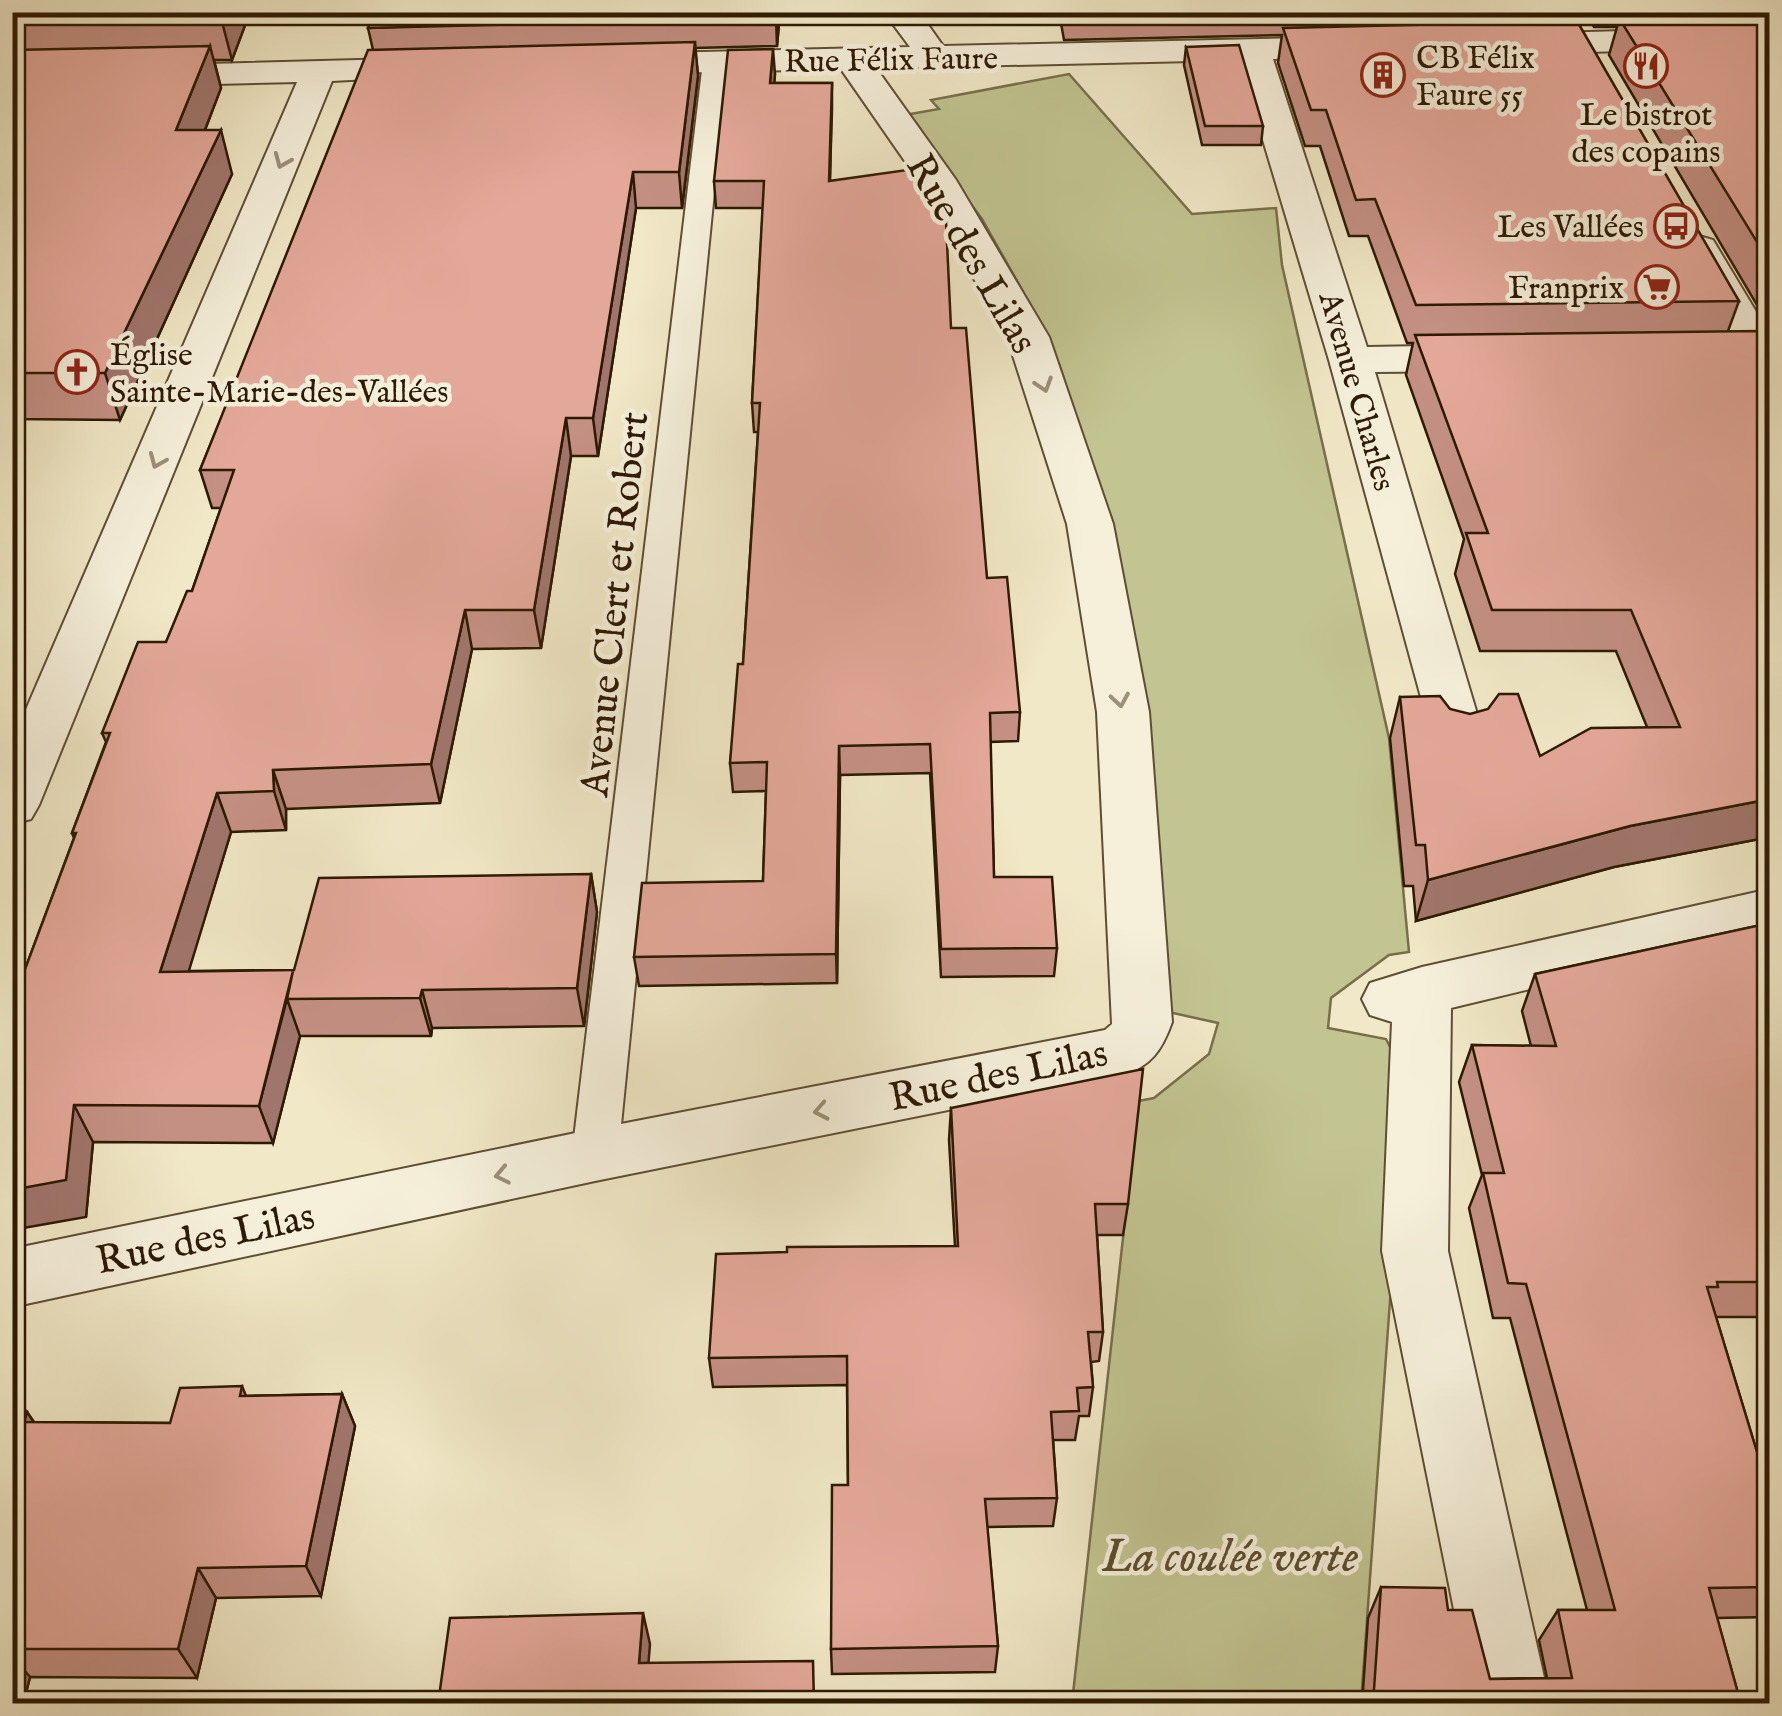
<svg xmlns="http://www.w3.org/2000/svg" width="1782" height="1716" viewBox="0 0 1782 1716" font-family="'IM FELL English',serif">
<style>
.green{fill:#c2c491;stroke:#786f4a;stroke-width:2.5}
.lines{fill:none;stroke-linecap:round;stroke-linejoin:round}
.lane-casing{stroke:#5e4e33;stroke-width:4}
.street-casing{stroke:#5e4e33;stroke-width:4}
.lane{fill:#f6f0db;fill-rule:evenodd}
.street{fill:#f6f0db;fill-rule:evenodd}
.wall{fill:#c49084;stroke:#2d1a02;stroke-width:2.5}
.shaded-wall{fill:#a0766c;stroke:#2d1a02;stroke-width:2.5}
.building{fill:#e4a89a;stroke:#2d1a02;stroke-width:2.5}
.oneway{stroke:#9c9079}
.labels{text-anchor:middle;stroke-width:9;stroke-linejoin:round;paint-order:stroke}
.far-poi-label{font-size:32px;fill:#2d1a02;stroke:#f6f0db;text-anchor:start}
.far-street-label{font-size:32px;fill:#2d1a02;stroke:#f6f0db}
.street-label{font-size:40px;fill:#2d1a02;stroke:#f6f0db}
.near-park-label{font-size:48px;font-style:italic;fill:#5a4d2d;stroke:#f6f0db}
</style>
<rect width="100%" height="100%" fill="#f1e8c7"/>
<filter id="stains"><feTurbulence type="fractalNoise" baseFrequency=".002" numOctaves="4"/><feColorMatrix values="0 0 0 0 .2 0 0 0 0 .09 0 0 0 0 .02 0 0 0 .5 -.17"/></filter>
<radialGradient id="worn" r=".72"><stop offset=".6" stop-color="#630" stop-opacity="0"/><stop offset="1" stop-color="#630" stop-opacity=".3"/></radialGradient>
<!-- green -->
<path class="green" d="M1069,74L1192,214L1276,208L1282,265L1389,738L1409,952L1389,955L1331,998L1328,1028L1386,1039L1399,1065L1392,1273L1361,1703H1072L1138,1101L1154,1098L1209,1054L1218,1023L1164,1011L1098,485L1059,364L1021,288L982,219L905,115L939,109L931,100Z"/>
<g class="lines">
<!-- lane casing -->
<g class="lane-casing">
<path id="lane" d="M715,55L727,62L618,1155L611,1168L595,1174L579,1168L572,1155L703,62Z"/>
</g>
<!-- street casing -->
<g class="street-casing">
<path id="street" d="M884,12H919L943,46L1354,37L1366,40L1371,47L1366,54L1354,57L1273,59L1367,347L1482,345L1497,349L1503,358L1497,367L1482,371L1375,372L1483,734L1475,747L1457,752L1439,747L1431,734L1329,360L1239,60L876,68L956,180L1049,337L1113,524L1149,712L1172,1022C1162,1050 1151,1066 1123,1075L595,1181L12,1307V1249L595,1129L1105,1030L1112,1024L1097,712L1067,524L1007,337L918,180L841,69L620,74L608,71L603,64L608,57L620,54L910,47Z
M1770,27V47L1515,54L1503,51L1498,44L1503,37L1515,34Z
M434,58L446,61L451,68L446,75L332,81L39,805L31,819L12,824V742L297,82L12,89V69Z
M1699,236L1713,240L1770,335V385L1755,381L1749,372L1679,248L1685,240Z
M1770,889V931L1451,1008L1448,1251L1550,1704H1473L1382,1251L1392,1022L1370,1015L1362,999L1370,983L1422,967Z"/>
</g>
<!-- lane -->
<use href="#lane" class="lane"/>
<!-- street -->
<use href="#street" class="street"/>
</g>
<!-- wall -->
<path class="wall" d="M12,12H250L232,60H214L221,88L205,130L232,174L120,420L12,419Z
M780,12L777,46L695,48L698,76L682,208H636L598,456H571L541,648L472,649L440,803L286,809V830L231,832L188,971L294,970L591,874L597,912L584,1026L432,1028L431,1036H300L273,1143L93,1142L86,1217L24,972L74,838L72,833L106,742L102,733L166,642L192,591L221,508H212L200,470L373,50L368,28Z
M1059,12H1557L1555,22L1739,301L1728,331L1770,344V837L1614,867L1416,921L1413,886H1404L1390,738L1400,697L1450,709L1540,756L1647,727L1616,651H1480L1455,574L1464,539L1406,375L1413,343H1407L1368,236H1349L1320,146H1305L1278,63L1282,35L1064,40Z
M1583,12H1770V327L1609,55L1617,27H1594Z
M1186,47L1263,126L1261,145H1202L1184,65Z
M775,74L774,83H832L830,181L951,328L987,578L1020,712L1018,741L990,742L994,877L1057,948L1054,976L941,977L930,773L840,775L837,983L639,986L634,957L763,881L766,791L733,792L730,763L743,664L758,432H754L752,403L763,208H716L714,181Z
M1770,923V1317H1716L1760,1462L1770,1461V1617L1717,1618L1741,1704H1362L1368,1618L1381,1587L1448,1610L1490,1679L1547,1678L1539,1640L1558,1610H1587L1510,1318H1493L1469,1208L1482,1175L1459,1082L1472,1045L1531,1046L1522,1011L1535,974Z
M951,1108L1128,1204L1123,1235H1097L1103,1332L1099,1361L1091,1362L1093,1387L1089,1416H1079L1075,1440H1053L1057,1498L1053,1526L987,1527L998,1646L995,1672L832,1674L831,1649L848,1485L847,1385L713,1387L709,1358L955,1246L949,1140Z
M242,1386L246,1396L342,1394L355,1426L321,1596L216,1598L197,1678L30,1677L27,1689L12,1688V1412H27L34,1422L170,1423Z"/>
<!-- shaded-wall -->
<path class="shaded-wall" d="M223,12H250L232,60L221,18Z
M776,12L780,13L777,46L776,18Z
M695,42L698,76L682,208L679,172Z
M210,46L221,88L188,174L176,130Z
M773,49L775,74L772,109L770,83Z
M832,83V109L829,208V181Z
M221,130L232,174L120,420L105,373Z
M633,172L636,208L598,456L593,418Z
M566,418L571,456L541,648L534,610Z
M465,610L472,649L440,803L431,764Z
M12,687L22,709L12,731Z
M839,746L840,775L837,983L836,954Z
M273,770L286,809V830L274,791Z
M217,793L231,832L177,1010L160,972Z
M1770,799V837L1614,867L1416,921L1428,880L1630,826Z
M591,874L597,912L584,1026L577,988Z
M422,990L432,1028L431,1036L420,998Z
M287,999L300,1036L273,1143L259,1106Z
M74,1105L93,1142L86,1217L12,1230V1190Z
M342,1394L355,1426L321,1596L306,1566Z
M27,1412L48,1444L24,1422Z
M198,1568L216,1598L197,1678L178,1649Z
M643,1613L650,1644L646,1693L639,1663Z
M12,1656L30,1677L27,1689L12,1672Z"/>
<!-- building -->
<path class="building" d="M12,12H223L221,18L12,24Z
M374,12H776V18L368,28Z
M1770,15V263L1619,18Z
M1577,21L1739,301L1416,305L1375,199L1356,200L1326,110H1311L1283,28Z
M695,42L679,172H633L593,418H566L534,610H465L431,764L273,770L274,791L217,793L160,972L294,970L319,878L591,874L577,988L422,990L420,998L287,999L293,971L259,1106L74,1105L66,1180L12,1190V972H24L76,833H72L110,733H102L138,642H166L187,591H192L234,470H200L368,50Z
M1239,45L1263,126H1205L1186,47Z
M210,46L176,130H221L105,373H12V50Z
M773,49L770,83H832L829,181L914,169L946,221L951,328H966L987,578L1007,577L1020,712L990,713L994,877H1052L1057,948L941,949L930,744L839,746L836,954L634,957L642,883L763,881L767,762L730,763L738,664H743L760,403H752L764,181H714L728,50Z
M1759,331L1770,344V799L1630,826L1428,880L1425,845H1416L1400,697L1440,696L1450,709L1470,714L1488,709L1499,694H1518L1540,756L1591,728L1680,727L1631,610H1492L1466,533H1488L1415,335Z
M1770,923V1282H1717L1718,1287H1707L1760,1462L1770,1461V1587L1709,1588L1741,1704H1373L1381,1587L1445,1588L1448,1610H1472L1490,1679L1572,1678L1558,1610H1615L1526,1284L1508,1283L1483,1173H1504L1472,1045L1556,1046L1535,974Z
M1143,1069L1128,1204H1095L1103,1332H1088L1093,1387L1077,1388L1079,1411L1051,1412L1057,1498L985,1499L998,1646L831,1649L832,1485H848L847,1356L709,1358L716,1254L787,1252V1247L958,1246L951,1108Z
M242,1386L240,1396L342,1394L306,1566L198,1568L178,1649H12V1412H27L24,1422L170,1423L180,1388Z
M643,1613L639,1663L813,1661L814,1704H438L450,1618Z"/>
<!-- one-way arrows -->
<defs><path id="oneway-chevron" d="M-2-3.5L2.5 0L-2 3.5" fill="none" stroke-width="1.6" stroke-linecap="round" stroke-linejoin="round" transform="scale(2.5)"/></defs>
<g class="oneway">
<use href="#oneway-chevron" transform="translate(282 161) rotate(113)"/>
<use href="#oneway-chevron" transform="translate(1044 385) rotate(72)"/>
<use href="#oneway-chevron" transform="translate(157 461) rotate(113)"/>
<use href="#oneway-chevron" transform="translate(1120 700) rotate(81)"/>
<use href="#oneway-chevron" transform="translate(821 1111) rotate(169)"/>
<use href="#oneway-chevron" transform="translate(502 1175) rotate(168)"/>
</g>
<!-- icons -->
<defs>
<g id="restaurant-ring" transform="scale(2.25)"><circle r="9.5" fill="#f6f0db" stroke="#8f2418" stroke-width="1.5"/><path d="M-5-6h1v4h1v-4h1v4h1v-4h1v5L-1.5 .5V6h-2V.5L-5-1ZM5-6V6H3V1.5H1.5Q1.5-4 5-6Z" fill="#8f2418"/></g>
<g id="building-ring" transform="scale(2.25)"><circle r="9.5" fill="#f6f0db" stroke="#8f2418" stroke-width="1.5"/><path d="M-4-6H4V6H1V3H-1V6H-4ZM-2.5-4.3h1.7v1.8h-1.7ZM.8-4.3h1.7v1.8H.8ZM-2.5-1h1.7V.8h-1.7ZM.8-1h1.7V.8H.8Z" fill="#8f2418"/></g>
<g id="bus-ring" transform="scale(2.25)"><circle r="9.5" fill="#f6f0db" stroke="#8f2418" stroke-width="1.5"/><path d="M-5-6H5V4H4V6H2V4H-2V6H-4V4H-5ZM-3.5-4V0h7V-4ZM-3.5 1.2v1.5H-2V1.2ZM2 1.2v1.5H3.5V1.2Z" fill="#8f2418"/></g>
<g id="supermarket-ring" transform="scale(2.25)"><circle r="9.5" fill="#f6f0db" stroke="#8f2418" stroke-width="1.5"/><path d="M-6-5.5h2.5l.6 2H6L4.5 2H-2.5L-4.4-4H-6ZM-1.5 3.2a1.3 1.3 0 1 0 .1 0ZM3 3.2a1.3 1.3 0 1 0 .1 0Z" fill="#8f2418"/></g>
<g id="church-ring" transform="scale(2.25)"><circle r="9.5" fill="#f6f0db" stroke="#8f2418" stroke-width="1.5"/><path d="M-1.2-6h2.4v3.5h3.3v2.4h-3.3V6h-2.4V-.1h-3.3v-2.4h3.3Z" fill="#8f2418"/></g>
</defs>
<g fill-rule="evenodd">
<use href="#restaurant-ring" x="1646" y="66"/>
<use href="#building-ring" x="1383" y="75"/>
<use href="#bus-ring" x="1676" y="226"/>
<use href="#supermarket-ring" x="1657" y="287"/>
<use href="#church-ring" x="77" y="372"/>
</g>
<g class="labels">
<!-- far-poi labels -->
<g class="far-poi-label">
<text x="1416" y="68">CB Félix<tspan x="1416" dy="37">Faure 55</tspan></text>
<text x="1646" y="125" text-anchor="middle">Le bistrot<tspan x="1646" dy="37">des copains</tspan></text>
<text x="1644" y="237" text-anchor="end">Les Vallées</text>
<text x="1624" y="298" text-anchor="end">Franprix</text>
<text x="110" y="365">Église<tspan x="110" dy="37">Sainte-Marie-des-Vallées</tspan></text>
</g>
<!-- far-street labels -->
<g class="far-street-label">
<text transform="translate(891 59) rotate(-1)" y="11">Rue Félix Faure</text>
<text transform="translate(1358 391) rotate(74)" y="11">Avenue Charles</text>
</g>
<!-- street labels -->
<g class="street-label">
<text transform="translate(973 253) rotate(60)" y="14">Rue des Lilas</text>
<text transform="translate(613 604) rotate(-84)" y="14">Avenue Clert et Robert</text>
<text transform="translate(998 1074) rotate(-12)" y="14">Rue des Lilas</text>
<text transform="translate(205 1237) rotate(-12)" y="14">Rue des Lilas</text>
</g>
<!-- near-park labels -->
<g class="near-park-label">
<text x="1230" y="1571">La coulée verte</text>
</g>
</g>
<!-- margin -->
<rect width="1782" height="1716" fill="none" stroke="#f1e8c7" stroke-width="50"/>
<rect x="15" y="15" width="1752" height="1686" fill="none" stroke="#2d1a02" stroke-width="5"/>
<rect x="25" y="25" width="1732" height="1666" fill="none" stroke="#2d1a02" stroke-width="2.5"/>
<rect width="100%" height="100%" filter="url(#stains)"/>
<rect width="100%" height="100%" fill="url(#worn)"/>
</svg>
